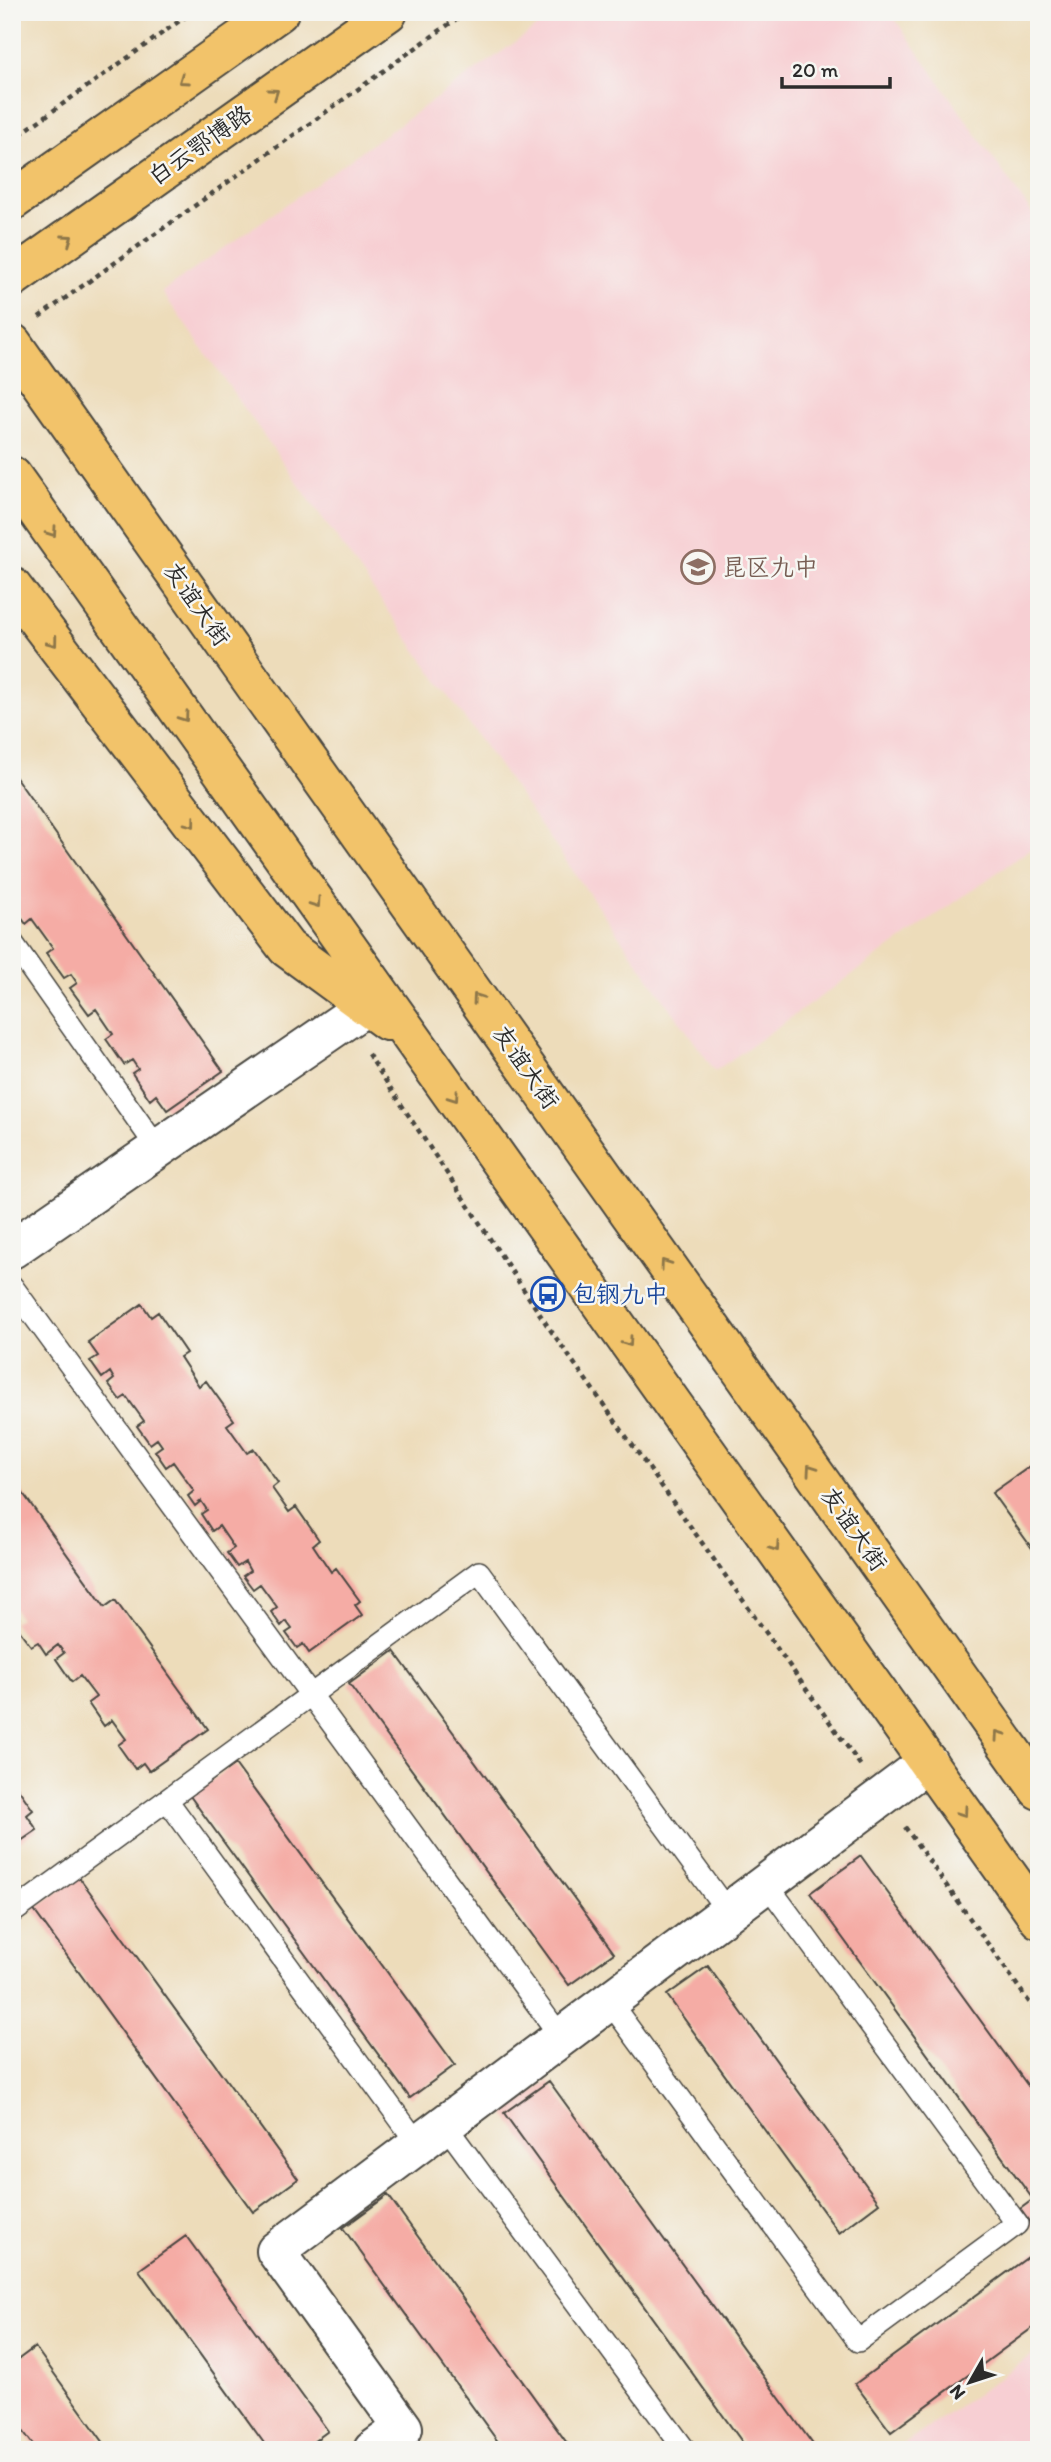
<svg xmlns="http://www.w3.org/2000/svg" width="1051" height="2462" viewBox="0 0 1051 2462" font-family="Itim,'LXGW WenKai TC',sans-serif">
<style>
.built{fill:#f7cfd3}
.building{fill:#f5aca5}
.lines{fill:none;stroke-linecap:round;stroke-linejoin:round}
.service-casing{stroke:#484640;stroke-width:24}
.minor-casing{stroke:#484640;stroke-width:42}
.primary-casing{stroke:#484640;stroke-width:42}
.path{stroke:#484640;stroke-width:4.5;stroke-dasharray:5 5;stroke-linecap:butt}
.service{stroke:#fff;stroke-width:21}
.minor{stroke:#fff;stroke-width:38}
.primary{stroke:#f2c36a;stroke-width:38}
.oneway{stroke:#8e774a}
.labels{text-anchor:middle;stroke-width:5;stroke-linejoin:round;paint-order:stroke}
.street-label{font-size:24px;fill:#2b2b2b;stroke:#f6f6f2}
.education-label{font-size:24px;fill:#785e54;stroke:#f6f6f2;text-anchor:start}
.transit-label{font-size:24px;fill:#164399;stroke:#f6f6f2;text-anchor:start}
</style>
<rect width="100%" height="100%" fill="#f6f6f2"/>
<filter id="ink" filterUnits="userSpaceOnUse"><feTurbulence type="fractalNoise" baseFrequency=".0143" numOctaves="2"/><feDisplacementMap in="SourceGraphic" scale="14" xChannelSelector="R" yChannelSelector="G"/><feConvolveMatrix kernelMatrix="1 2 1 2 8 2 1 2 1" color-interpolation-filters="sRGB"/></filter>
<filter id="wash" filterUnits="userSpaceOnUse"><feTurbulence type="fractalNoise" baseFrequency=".00686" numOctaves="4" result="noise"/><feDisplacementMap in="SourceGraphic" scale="28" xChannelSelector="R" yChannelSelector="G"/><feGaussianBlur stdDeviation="1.57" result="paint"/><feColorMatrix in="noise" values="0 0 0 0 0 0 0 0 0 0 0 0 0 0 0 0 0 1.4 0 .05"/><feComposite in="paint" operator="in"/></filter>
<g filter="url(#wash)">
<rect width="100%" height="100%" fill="#eddcba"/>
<!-- built -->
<path class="built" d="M558,12H890L1039,223V843L715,1071L162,292Z
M1039,2350V2450H896Z"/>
<g id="blocks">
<!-- building -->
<path class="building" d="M12,772L223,1071L167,1110L156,1095L150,1100L132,1073L138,1069L132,1060L124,1065L106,1039L113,1034L96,1009L89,1014L70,988L77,983L71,974L64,978L46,953L53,948L32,919L26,924L12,905L19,900L12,895Z
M142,1304L151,1317L158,1312L186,1353L180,1357L199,1386L206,1381L234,1420L227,1425L247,1453L254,1449L278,1483L272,1488L289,1512L296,1507L319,1540L313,1545L331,1572L336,1568L360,1601L355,1605L362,1615L309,1653L303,1644L297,1648L286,1633L292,1629L286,1621L281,1626L271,1612L277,1607L260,1584L253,1589L243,1576L250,1571L245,1562L237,1567L227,1553L234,1548L219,1526L212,1531L201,1514L207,1510L201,1501L195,1506L188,1496L194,1491L173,1462L166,1467L155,1451L162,1446L157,1439L150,1444L137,1426L144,1421L126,1396L120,1400L108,1384L114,1379L110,1372L102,1378L90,1361L98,1356L88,1342Z
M1039,1460V1558L992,1493Z
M12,1478L105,1607L115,1600L208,1729L149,1771L143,1763L135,1769L118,1745L126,1739L112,1720L104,1726L88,1703L96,1697L80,1676L72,1682L56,1659L64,1653L58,1645L46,1654L38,1642L31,1646L13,1622L20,1618L12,1606Z
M394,1651L614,1953L569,1985L349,1684Z
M235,1764L455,2065L410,2098L190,1796Z
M12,1780L33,1810L27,1815L37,1830L12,1847Z
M861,1856L1039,2101V2194L1032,2198L810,1893Z
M79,1877L298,2179L253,2212L33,1909Z
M708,1966L879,2203L839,2233L667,1995Z
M549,2081L817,2450H748L504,2113Z
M388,2195L572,2450H504L343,2228Z
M1039,2195V2235L1020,2209Z
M186,2236L328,2431L302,2450H269L139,2270Z
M1039,2249V2323L891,2432L855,2384Z
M35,2347L109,2450H37L12,2416V2364Z"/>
</g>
</g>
<g filter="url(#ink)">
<use href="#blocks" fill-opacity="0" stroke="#484640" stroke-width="2"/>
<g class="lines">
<!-- service casing -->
<g class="service-casing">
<path id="service" d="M12,942L158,1149
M12,1286L561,2037
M167,1800L418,2144
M12,1913L479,1572L728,1912
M609,2001L858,2341L1017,2224L766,1883
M445,2125L685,2450"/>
</g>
<!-- minor casing -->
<g class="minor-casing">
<path id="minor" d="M12,1249L366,1006
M373,2450L403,2428L276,2251L928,1762"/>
</g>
<!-- primary casing -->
<g class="primary-casing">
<path id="primary" d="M12,201L279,12
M12,278L388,12
M12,343L1039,1790
M12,476L1039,1919
M12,587L287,948L387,1021"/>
</g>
<!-- path -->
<path class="path" d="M12,140L192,12
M39,317L466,12
M368,1054L549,1328L861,1766
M905,1827L1039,2016"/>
<!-- service -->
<use href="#service" class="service"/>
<!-- minor -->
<use href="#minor" class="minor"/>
<!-- primary -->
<use href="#primary" class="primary"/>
</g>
<!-- one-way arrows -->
<defs><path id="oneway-chevron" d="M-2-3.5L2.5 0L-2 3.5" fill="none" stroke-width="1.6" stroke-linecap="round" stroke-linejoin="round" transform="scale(1.75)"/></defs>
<g class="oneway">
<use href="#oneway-chevron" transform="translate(183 80) rotate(145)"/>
<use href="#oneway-chevron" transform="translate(274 93) rotate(-35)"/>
<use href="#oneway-chevron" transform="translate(68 239) rotate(-35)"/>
<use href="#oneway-chevron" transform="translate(52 532) rotate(55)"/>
<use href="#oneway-chevron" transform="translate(53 642) rotate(53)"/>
<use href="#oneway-chevron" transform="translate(184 717) rotate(55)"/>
<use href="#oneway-chevron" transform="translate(191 823) rotate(53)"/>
<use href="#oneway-chevron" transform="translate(316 903) rotate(55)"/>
<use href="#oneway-chevron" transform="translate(477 998) rotate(-125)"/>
<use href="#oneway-chevron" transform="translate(454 1097) rotate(55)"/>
<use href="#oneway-chevron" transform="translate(665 1264) rotate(-125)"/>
<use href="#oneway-chevron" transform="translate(628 1342) rotate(55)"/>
<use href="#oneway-chevron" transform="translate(811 1469) rotate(-125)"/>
<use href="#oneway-chevron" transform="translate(775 1547) rotate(55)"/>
<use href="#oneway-chevron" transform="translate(999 1735) rotate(-125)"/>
<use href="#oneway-chevron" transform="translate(963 1812) rotate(55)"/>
</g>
</g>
<!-- icons -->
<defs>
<g id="school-ring" transform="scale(1.75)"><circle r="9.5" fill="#f6f6f2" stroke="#8d6e63" stroke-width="1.5"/><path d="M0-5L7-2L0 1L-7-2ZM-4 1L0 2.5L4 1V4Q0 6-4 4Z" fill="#8d6e63"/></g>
<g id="bus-ring" transform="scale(1.75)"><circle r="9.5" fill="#f6f6f2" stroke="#1a4fb4" stroke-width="1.5"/><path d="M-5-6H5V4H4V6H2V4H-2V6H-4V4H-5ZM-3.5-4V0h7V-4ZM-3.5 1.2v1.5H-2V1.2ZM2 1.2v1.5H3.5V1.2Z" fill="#1a4fb4"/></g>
</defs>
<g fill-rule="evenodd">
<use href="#school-ring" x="698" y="567"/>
<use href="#bus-ring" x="548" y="1294"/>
</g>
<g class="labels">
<!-- street labels -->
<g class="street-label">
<text transform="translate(200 145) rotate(-35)" y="8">白云鄂博路</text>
<text transform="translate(197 604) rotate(55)" y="8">友谊大街</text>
<text transform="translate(526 1067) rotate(55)" y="8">友谊大街</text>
<text transform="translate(854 1529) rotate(55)" y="8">友谊大街</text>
</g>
<!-- education labels -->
<g class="education-label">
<text x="722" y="575">昆区九中</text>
</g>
<!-- transit labels -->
<g class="transit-label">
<text x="572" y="1302">包钢九中</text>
</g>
</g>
<!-- margin -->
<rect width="1051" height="2462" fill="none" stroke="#f6f6f2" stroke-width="42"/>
<!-- north arrow -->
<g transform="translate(970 2382) rotate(231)" stroke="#f6f6f2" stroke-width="5" paint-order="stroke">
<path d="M0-5L12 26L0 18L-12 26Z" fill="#2b2b2b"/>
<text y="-10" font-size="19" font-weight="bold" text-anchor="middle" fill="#2b2b2b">N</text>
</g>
<!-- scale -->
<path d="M782 77v10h108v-10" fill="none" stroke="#2b2b2b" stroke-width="3.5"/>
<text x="792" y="77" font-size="21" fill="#2b2b2b" stroke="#f6f6f2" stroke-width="5" paint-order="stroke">20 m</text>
</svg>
